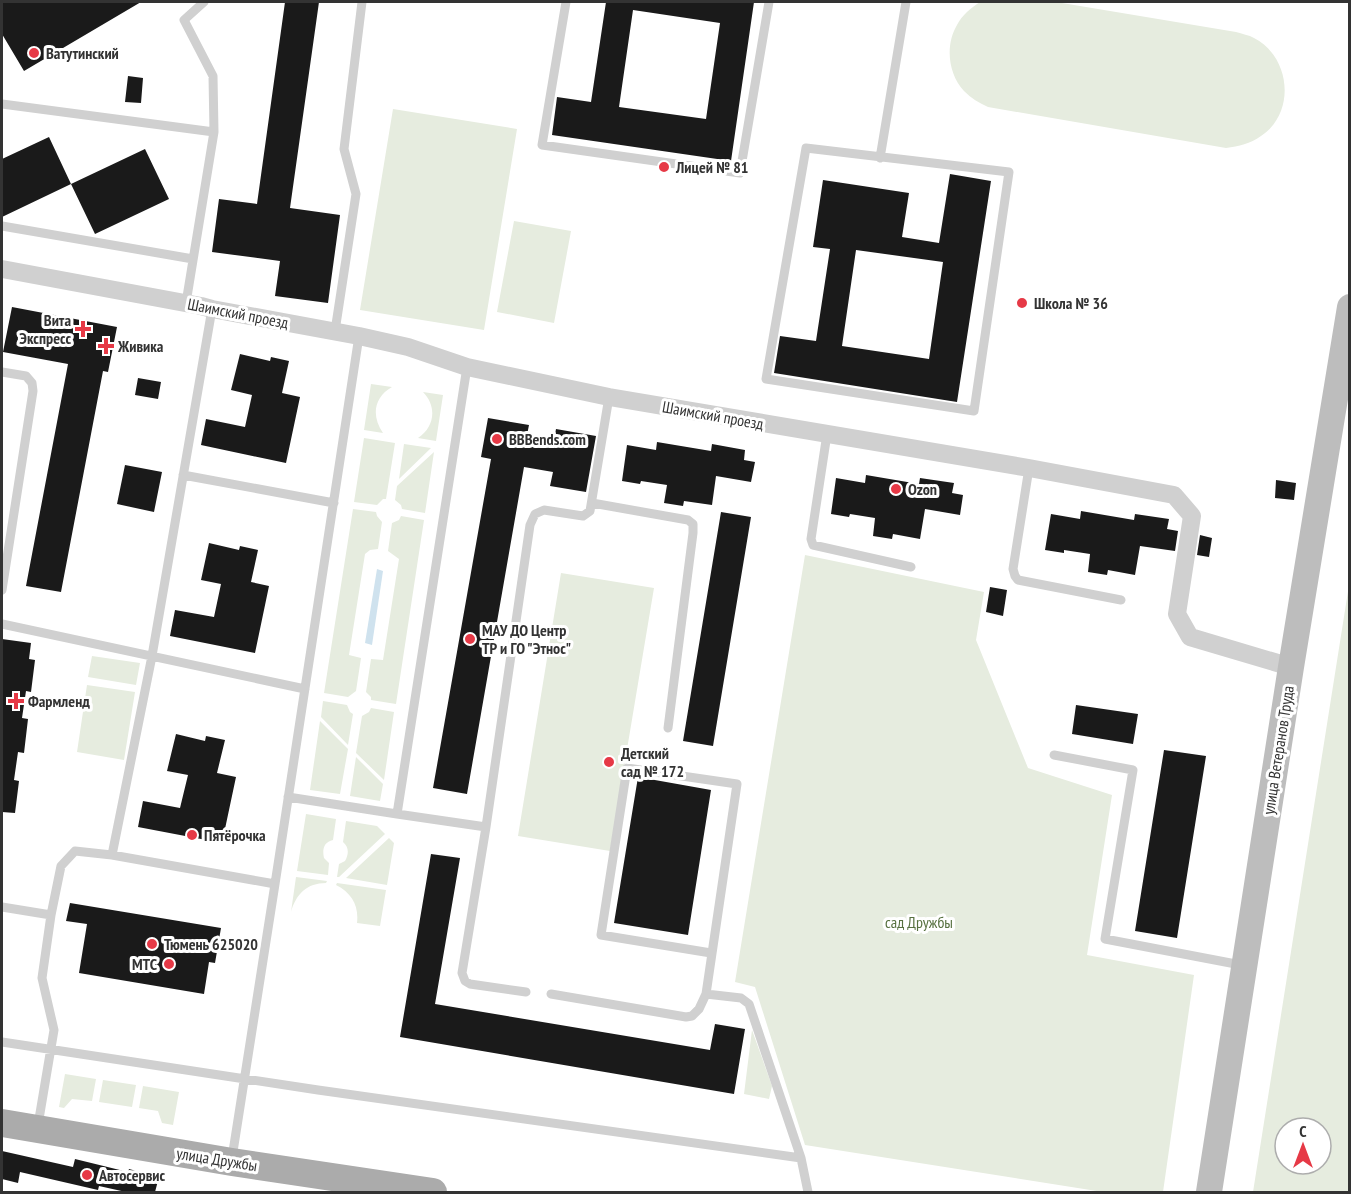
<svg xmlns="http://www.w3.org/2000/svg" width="1351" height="1194" viewBox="0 0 1351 1194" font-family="'PT Sans Narrow',sans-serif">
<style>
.green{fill:#e6ecdf;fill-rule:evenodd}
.water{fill:#cfe2ee}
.building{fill:#1a1a1a;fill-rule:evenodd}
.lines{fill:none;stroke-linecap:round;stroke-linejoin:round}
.lane{stroke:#d0d0d0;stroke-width:9}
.street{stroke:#d0d0d0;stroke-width:18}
.secondary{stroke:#bdbdbd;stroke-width:26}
.primary{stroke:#ababab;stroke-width:28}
.poi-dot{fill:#e63946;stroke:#fff;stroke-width:2}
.labels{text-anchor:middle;stroke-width:6;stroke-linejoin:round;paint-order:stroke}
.poi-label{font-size:16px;font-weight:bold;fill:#333;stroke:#fff;text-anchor:start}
.street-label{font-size:16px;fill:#333;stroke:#fff}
.park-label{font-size:16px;fill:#56703f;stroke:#fff}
</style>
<rect width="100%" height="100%" fill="#fff"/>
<!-- green -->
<path class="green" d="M980,2H1056L1236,32C1242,34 1249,35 1254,38C1291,57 1296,113 1261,136C1250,144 1239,146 1226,148L988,107C979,103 971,98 964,91C948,74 945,45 957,25C962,15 971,8 980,2Z
M393,109L517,129L484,330L360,310Z
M514,221L571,231L554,323L497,312Z
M371,384L392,387C374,397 371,416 383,433L364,430Z
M423,392L443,395L436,441L418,438C435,427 437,406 423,392Z
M364,438L395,443L386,499H383L377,505L354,502Z
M404,444L431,448L399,479Z
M434,452L425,513L402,509L401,505L395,500L397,486Z
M353,509L376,512L377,516L382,522L378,549L370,550L365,554L349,655L361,658L356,691L348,697L324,693Z
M401,516L424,520L396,704L371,700V697L366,692L371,659L383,660L399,559L388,551L392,523L399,520Z
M805,555L984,592L976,640L1028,768L1112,795L1087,955L1194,975L1163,1192H1103L805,1145L755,987L735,982Z
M561,573L654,588L610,851L518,836Z
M1349,585V1192H1253ZM1285,1128H1321V1164H1285Z
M92,656L140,663L136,685L88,677Z
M87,685L135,692L124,760L77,752Z
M323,701L347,705L350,712L353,714L348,745L321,717Z
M371,708L394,712L384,780L356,753L362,716L369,712Z
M320,721L348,749L340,794L310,790Z
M356,757L383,784L380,801L350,796Z
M306,814L336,819L333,840C324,842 322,849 324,858L329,863L328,875L297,871Z
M346,821L377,826L385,834L339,877H337L339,864L345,861C349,854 349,847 343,842Z
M389,838L394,843L387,885L346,878Z
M296,877L327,881L326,883C307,883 296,894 291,912Z
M337,883L386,890L380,926L357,923C359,906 352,893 336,885Z
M752,1030L772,1086L769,1099L744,1094Z
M65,1074L96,1079L92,1101L72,1099L64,1108L59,1107Z
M103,1080L136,1085L132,1107L99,1102Z
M143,1086L179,1092L173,1125L162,1123L158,1111L139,1108Z"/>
<!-- water -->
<path class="water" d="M377,569L383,571L372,645L365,643Z"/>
<!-- building -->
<path class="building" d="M2,2H141L24,71L2,34Z
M285,2H319L290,208L340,215L328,303L275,296L280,261L212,252L219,199L257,204Z
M606,2H754L731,161L552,135L557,97L591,102ZM633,10L720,23L706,119L619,107Z
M128,76L143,78L141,103L125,102Z
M49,137L71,184L2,217V159Z
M145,149L169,199L95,234L71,184Z
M950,174L991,181L957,402L774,373L780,336L816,341L830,249L813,247L823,180L909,193L902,237L939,243ZM856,250L943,262L929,359L842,346Z
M12,307L117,327L108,372L103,371L61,592L26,586L68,364L3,352Z
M240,354L270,361L271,357L289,361L282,393L300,397L286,463L201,445L206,419L245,427L252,395L231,390Z
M138,378L161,382L158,399L135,395Z
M488,418L529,425L527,435L554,440L556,429L596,436L586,492L550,486L553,472L524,467L467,794L433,788L491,459L481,457Z
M657,442L711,451L712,444L745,450L744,460L755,462L751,482L716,476L712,505L684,501L683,506L664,503L667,485L641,481L640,484L622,481L627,445L656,450Z
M125,465L162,472L154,512L117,504Z
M866,475L919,484L920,478L954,483L952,493L963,495L960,515L925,509L920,539L893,534L892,539L873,536L875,518L850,514L849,517L831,514L836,478L865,483Z
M1276,480L1296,483L1294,500L1275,498Z
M1081,511L1134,520L1135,514L1169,519L1167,529L1178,531L1175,551L1140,546L1135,575L1108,570L1107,575L1088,572L1090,554L1064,550V553L1045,550L1051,514L1080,519Z
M721,512L751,517L713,746L683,741Z
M1200,535L1212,538L1209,557L1197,555Z
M209,543L239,550L240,546L258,550L251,582L269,586L255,653L170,636L175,610L214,617L221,584L201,580Z
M990,587L1007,590L1003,616L986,612Z
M2,639L31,643L29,659L35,660L31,692L26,691L22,718L28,719L24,753L18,752L14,780L19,781L15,813L2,812Z
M1076,705L1138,714L1133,744L1072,734Z
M176,734L205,741L206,736L225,740L217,773L236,777L222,843L138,827L143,801L180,808L188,775L167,771Z
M1164,750L1206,756L1177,938L1135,931Z
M638,777L711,790L688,935L614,923Z
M431,854L460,858L435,1004L710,1050L715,1024L745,1029L734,1094L400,1037Z
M70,903L221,928L215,963L209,962L204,994L79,973L87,924L66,921Z
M2,1151L73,1167L75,1159L128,1172L129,1169L159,1177L155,1192H126L99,1186L98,1190L20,1172L18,1183L2,1179Z"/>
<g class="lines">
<!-- lane -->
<path class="lane" d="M566,2L542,145L740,173L769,2
M2,104L214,132
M806,148L1009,172L974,411L766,379Z
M880,158L906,2
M2,226L193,259
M186,303L214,132L213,76L184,20L204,2
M335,331L356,194L344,149L362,2
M2,372L26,376L32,383L33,391L2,590
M827,434L811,539L813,545L911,567
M1029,468L1013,569L1015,576L1018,580L1121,600
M183,475L334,503
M592,503L688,520L693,524V533L668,728
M2,624L305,689
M1054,755L1133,770L1105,939L1241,965
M288,797L397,814L467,367
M397,814L486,827L462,973L465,981L470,984L526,992
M486,827L530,525L535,514L544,510L583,516L590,511L609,397
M112,855L152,656L212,309
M2,907L51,915
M551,994L686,1017L692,1016L699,1009L706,994L741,998L749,1004L801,1158L808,1192
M706,994L737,784L627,768L601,935L711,953
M2,1042L318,1090L801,1158
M38,1125L54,1030L42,978L51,915L61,866L75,851L112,855L275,884L359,336
M232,1158L275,884"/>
<!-- street -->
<path class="street" d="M2,269L201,306L212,309L359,336L408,347L467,367L609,397L1029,468L1174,495L1192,516L1177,614L1190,637L1291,667"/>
<!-- secondary -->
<path class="secondary" d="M1209,1192L1291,667L1350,307"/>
<!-- primary -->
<path class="primary" d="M2,1123L232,1162L433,1192"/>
</g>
<!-- markers -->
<g class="poi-dot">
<circle cx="34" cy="53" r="6"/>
<circle cx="664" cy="167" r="6"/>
<circle cx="1022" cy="303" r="6"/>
<path d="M80 320h6v6h6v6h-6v6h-6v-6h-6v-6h6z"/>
<path d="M103 337h6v6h6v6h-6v6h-6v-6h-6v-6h6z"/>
<circle cx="497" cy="439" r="6"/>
<circle cx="896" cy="489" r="6"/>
<circle cx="470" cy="639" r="6"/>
<path d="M13 692h6v6h6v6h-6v6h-6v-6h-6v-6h6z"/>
<circle cx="609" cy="762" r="6"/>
<circle cx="192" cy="835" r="6"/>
<circle cx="152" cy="944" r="6"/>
<circle cx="169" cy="964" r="6"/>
<circle cx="87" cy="1175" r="6"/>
</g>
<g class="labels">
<!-- poi labels -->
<g class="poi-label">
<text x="46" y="59">Ватутинский</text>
<text x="676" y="173">Лицей № 81</text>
<text x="1034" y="309">Школа № 36</text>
<text x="71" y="326" text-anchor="end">Вита<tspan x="71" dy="18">Экспресс</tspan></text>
<text x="118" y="352">Живика</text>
<text x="509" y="445">BBBends.com</text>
<text x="908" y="495">Ozon</text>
<text x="482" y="636">МАУ ДО Центр<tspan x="482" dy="18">ТР и ГО "Этнос"</tspan></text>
<text x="28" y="707">Фармленд</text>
<text x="621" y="759">Детский<tspan x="621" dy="18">сад № 172</tspan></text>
<text x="204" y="841">Пятёрочка</text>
<text x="164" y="950">Тюмень 625020</text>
<text x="157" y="970" text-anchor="end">МТС</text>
<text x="99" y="1181">Автосервис</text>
</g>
<!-- street labels -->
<g class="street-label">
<text transform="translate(238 313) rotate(11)" y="6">Шаимский проезд</text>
<text transform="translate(713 415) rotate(10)" y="6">Шаимский проезд</text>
<text transform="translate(1278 750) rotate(-81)" y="6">улица Ветеранов Труда</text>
<text transform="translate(217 1159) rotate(9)" y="6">улица Дружбы</text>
</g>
<!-- park labels -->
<g class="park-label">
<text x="919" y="928">сад Дружбы</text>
</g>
</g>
<!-- border -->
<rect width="1351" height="1194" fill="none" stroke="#333333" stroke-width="6"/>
<!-- north arrow -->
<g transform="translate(1303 1146)"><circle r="28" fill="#ffffff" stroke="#adadad" stroke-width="1.5"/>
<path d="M0-4.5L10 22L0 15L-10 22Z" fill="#e63946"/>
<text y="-9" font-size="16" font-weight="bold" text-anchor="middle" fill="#333333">С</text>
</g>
</svg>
